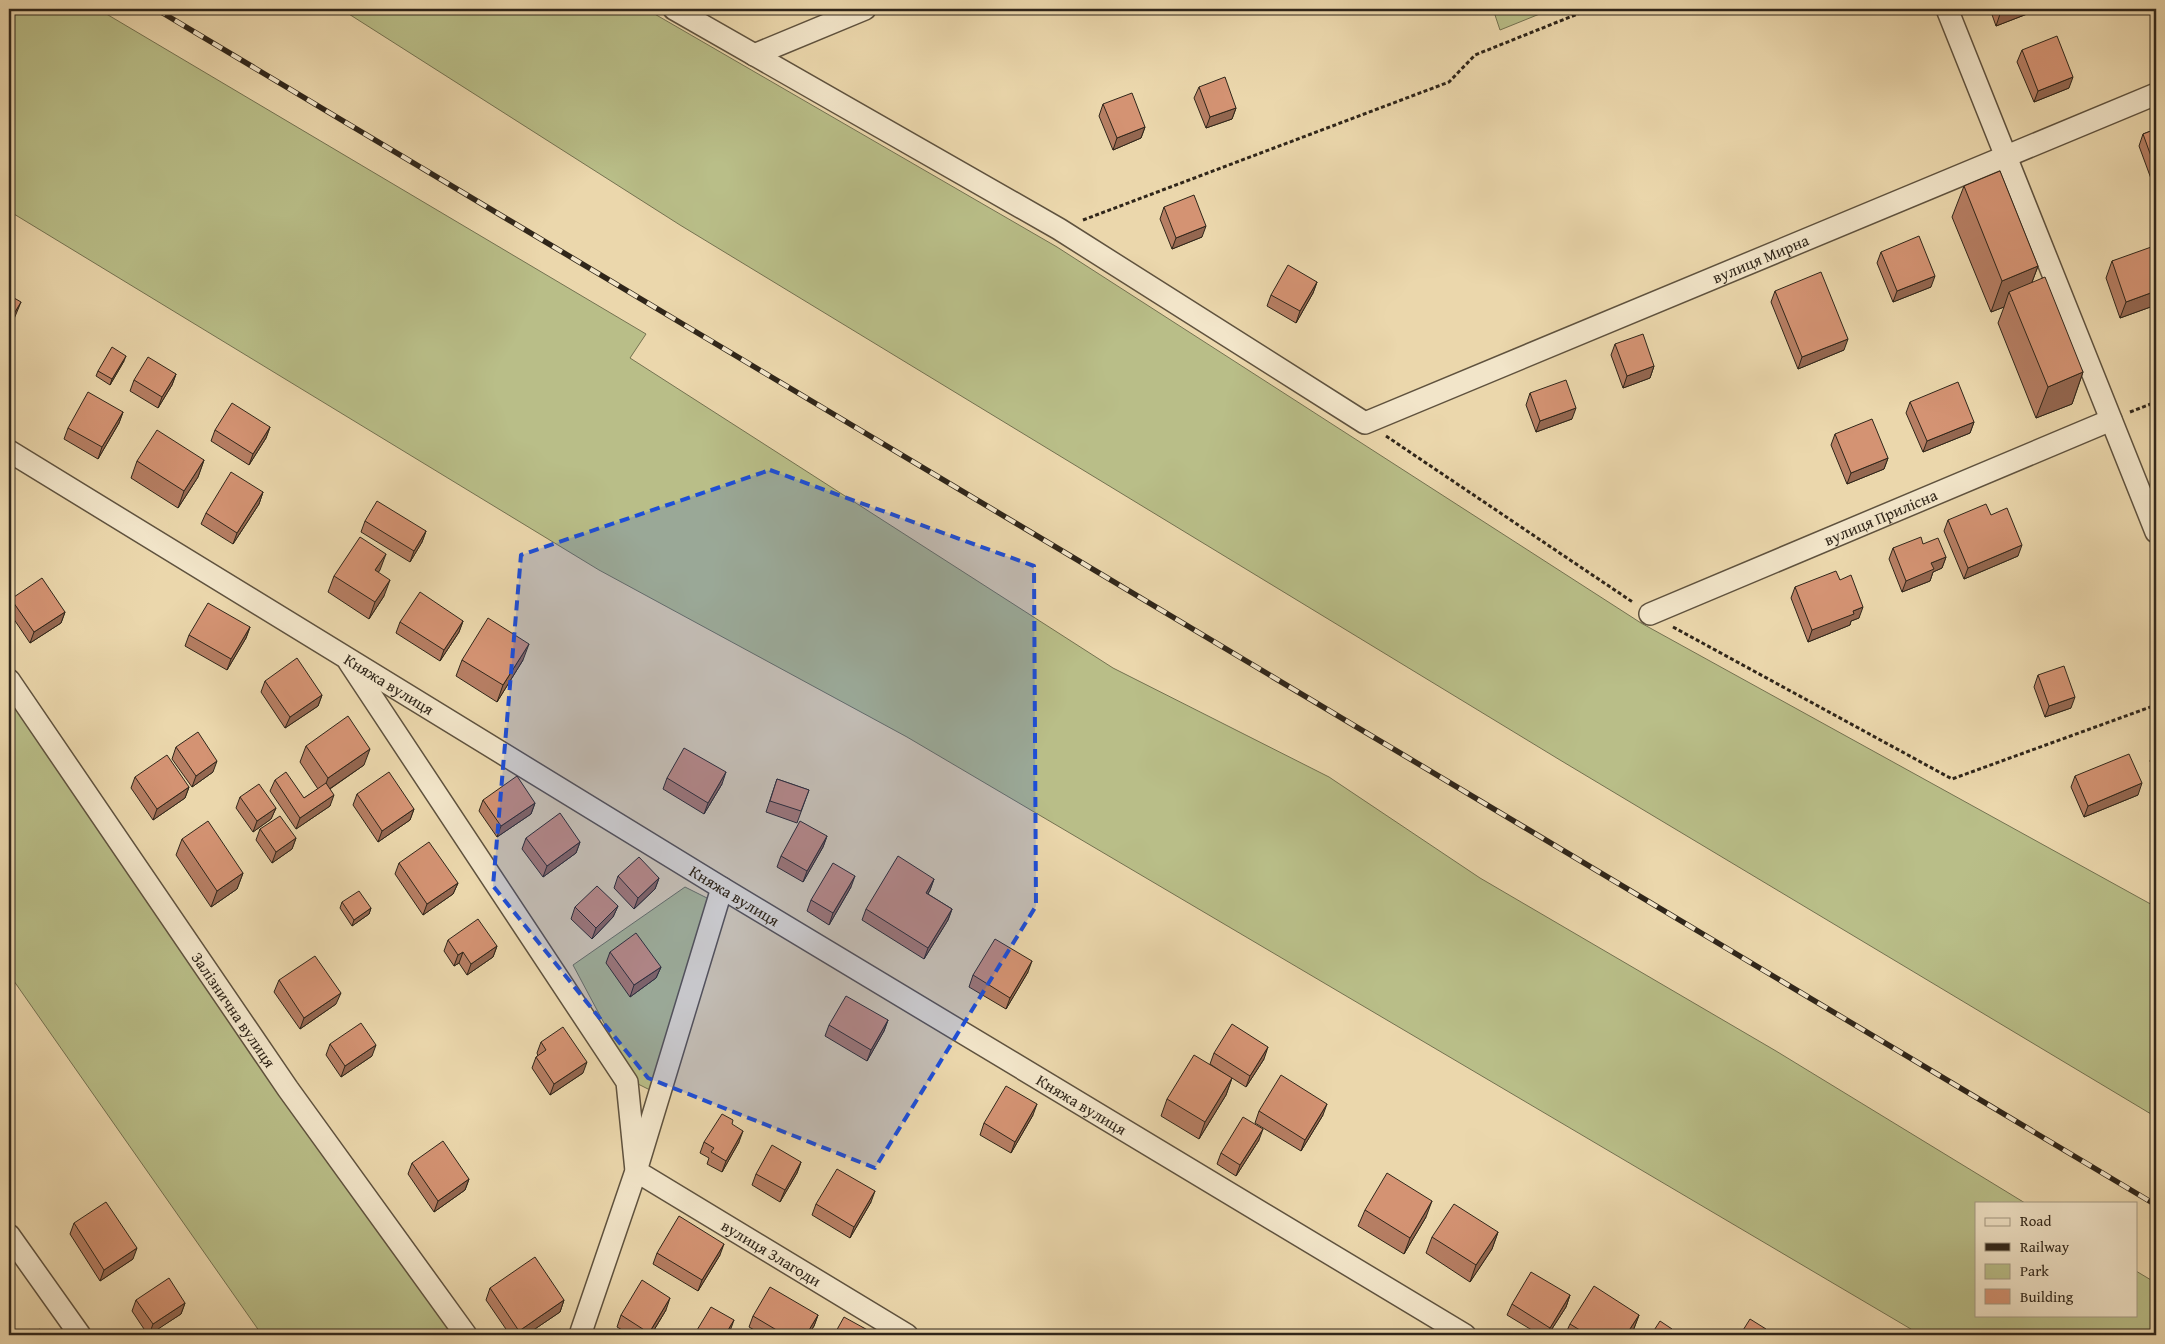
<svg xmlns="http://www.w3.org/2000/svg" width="2165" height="1344" viewBox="0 0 2165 1344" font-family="'Gentium Book Plus',serif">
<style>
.green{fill:#b9be88;stroke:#747251}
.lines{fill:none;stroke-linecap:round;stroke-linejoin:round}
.minor-casing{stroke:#5f523e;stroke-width:24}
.path{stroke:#30261a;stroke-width:3;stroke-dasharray:4 2.5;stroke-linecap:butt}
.minor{stroke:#f2e5c9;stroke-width:21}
.rail-casing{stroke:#30261a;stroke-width:5.5}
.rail{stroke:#f2e5c9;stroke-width:4;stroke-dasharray:11;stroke-linecap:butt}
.wall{fill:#b67e63;stroke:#30261a}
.shaded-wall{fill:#946750;stroke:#30261a}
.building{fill:#d49373;stroke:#30261a}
.marked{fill:#1d4ed8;fill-opacity:0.2;stroke:#1d4ed8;stroke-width:4;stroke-dasharray:10 6;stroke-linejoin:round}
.labels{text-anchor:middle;stroke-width:5;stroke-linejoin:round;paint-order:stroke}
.street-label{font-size:16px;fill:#30261a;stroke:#f2e5c9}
</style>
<rect width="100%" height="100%" fill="#ebd7ac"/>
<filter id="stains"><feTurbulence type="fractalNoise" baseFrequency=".004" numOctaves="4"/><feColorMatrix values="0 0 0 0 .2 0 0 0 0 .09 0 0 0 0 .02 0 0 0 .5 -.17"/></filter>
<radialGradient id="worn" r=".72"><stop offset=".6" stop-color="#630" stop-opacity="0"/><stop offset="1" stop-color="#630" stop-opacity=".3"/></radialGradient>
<!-- green -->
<path class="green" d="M9,9H98L646,334L630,358L1113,668L1329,777L1480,878L1776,1051L2025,1203H1976V1315H2136V1271L2156,1283V1335H1921L907,737L599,570L9,211Z
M341,9H646L1057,247L1641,623L2156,907V1117L1560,760L680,225Z
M1493,9H1552L1500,30Z
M9,698L279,1093L453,1335H262L9,974Z
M685,887L711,900L652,1091L636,1083L573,965Z"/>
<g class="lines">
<!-- minor casing -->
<g class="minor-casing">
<g id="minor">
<path id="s1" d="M674,9L1059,229L1365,423L2156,94"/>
<path d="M1947,9L2156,532"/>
<path d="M754,55L865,9"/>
<path id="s2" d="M9,451L722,888L1465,1335"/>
<path id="s3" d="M1650,614L2111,420"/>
<path d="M349,662L627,1082L636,1171L580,1335"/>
<path id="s4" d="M9,680L288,1089L466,1335"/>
<path id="s5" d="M722,888L636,1171L907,1335"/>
<path d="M9,1235L80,1335"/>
</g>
</g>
<!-- path -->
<path class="path" d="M1083,220L1449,82L1475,55L1590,9
M2130,412L2156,402
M1386,436L1634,603
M1673,627L1952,779L2156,705"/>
<!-- minor -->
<use href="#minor" class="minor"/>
<!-- rail casing -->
<g class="rail-casing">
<path id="rail" d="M156,9L2156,1205"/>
</g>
<!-- rail -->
<use href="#rail" class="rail"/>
</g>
<!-- wall -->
<path class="wall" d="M1990,9H2040L1996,26Z
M2022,50L2069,88L2034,102L2017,62Z
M1199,87L1236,108L1232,119L1206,128L1194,98Z
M1103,104L1145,127L1141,138L1113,150L1099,116Z
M2156,129V183L2153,184L2139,146L2143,134Z
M1964,186L2038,266L2032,282L2083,372L2072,404L2036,418L1998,323L2004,307L1991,312L1952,217Z
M1164,207L1202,237L1172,249L1160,219Z
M1881,252L1931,287L1893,302L1877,263Z
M2156,252V305L2120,318L2106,278L2112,261Z
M1317,282L1313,293L1296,323L1267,306L1271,295Z
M1775,291L1844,350L1798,369L1771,302Z
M1615,344L1654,366L1650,378L1623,388L1611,355Z
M124,361L110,385L96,376L98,371Z
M176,374L172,385L158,408L130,391L134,380Z
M1530,393L1572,419L1536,432L1526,405Z
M1910,402L1974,422L1970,433L1923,452L1906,413Z
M123,412L119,423L98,459L64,439L68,428Z
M270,427L266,438L249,465L211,441L215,430Z
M1835,434L1888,458L1884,469L1847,484L1831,445Z
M204,460L198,477L178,508L131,478L137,461Z
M263,492L259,504L233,544L201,524L206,513Z
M1991,515L2018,556L1964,579L1944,531L1948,520Z
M365,521L426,531L422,542L410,562L361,532Z
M1923,544L1946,557L1942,568L1933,572L1930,581L1902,592L1889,559L1893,548Z
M380,570L378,572L384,596L369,619L328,592L334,576Z
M1840,580L1859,618L1851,621L1850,625L1808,642L1791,598L1795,587Z
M11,599L65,612L61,623L30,643L9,612V606Z
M463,621L459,632L440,661L396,633L400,622Z
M250,627L246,638L227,670L185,646L189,635Z
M462,660H523L497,702L456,676Z
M2038,675L2071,708L2045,717L2034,687Z
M265,681L322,695L318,706L285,728L261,692Z
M306,746L364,765L330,789V806L296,829L270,791L275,780L304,798L318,789L300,762Z
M176,747L213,772L192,787L172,759Z
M2156,749V776L2150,761L2154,750Z
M2075,776L2138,795L2084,817L2071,787Z
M135,777L189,787L185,798L153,820L131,788Z
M667,778L722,784L704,814L663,789Z
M777,779L809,790L797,823L766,812Z
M357,794L414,809L410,820L378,842L353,805Z
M240,797L276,808L271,819L253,832L236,808Z
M483,800L535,803L531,814L497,837L479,811Z
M260,829L296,838L292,849L272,863L256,840Z
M827,836L823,847L803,882L777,867L781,856Z
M526,838L580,842L576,853L543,877L522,849Z
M182,839L243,873L237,889L211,907L176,855Z
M399,863L458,883L453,894L423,915L395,874Z
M618,876L659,878L655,889L634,909L614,888Z
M934,879L930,890L928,894L952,909L948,920L924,959L862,920L866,909Z
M851,887L829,925L807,911L811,900Z
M342,902L371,908L369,914L352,926L340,908Z
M618,906L613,917L592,939L571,919L575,907Z
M448,940L497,946L493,957L467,975L459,963L454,966L444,951Z
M610,952L661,967L656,978L630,997L606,963Z
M1028,972L1006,1009L969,987L973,975Z
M279,980L336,1004L300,1029L274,992Z
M888,1020L884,1031L867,1061L825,1036L829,1025Z
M541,1042L583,1073L550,1095L532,1068L536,1057L538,1056L537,1053Z
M330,1044L372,1056L341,1077L326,1055Z
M1214,1053L1264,1059L1246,1087L1232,1078L1226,1095L1199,1139L1161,1116L1167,1099L1231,1078L1210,1064Z
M1259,1111L1323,1115L1301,1151L1255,1123Z
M1033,1115L1011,1153L980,1135L984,1123Z
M1259,1140L1236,1176L1217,1164L1221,1153Z
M704,1142H739L722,1172L707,1164L709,1158L700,1153Z
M801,1162L797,1173L780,1202L752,1185L756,1174Z
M412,1163L469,1179L465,1190L434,1212L408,1174Z
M871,1202L850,1238L812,1215L816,1204Z
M1365,1210L1426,1217L1404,1254L1358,1226Z
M74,1223L133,1259L100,1281L70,1234Z
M1498,1232L1492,1249L1470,1282L1426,1253L1432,1237Z
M657,1253L720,1255L698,1291L653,1264Z
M490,1288L564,1300L560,1312L526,1335H510L486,1300Z
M1570,1295L1566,1307L1548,1335H1540L1507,1315L1512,1304Z
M136,1300L185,1303L181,1314L148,1335L132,1311Z
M666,1310L651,1335H631L617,1327L621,1315Z
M818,1315L814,1326L808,1335H763L749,1327L753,1316Z
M1639,1315L1633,1331L1630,1335H1565L1570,1324Z"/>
<!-- shaded-wall -->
<path class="shaded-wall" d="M2015,9H2040L1996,26L2000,14Z
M2073,77L2069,88L2034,102L2038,91Z
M1236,108L1232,119L1206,128L1210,117Z
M1145,127L1141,138L1113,150L1117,138Z
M2156,176V183L2153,184Z
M1206,226L1202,237L1172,249L1176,238Z
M2038,266L2026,298L2009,292L2004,307L1991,312L2002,281Z
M1935,276L1931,287L1893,302L1897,291Z
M1317,282L1313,293L1296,323L1300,311Z
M2156,291V305L2120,318L2126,302Z
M21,302L14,319L9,328V322Z
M1848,339L1844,350L1798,369L1802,357Z
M126,356L124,361L110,385L112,379Z
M1654,366L1650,378L1623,388L1627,376Z
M2083,372L2072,404L2036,418L2048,387Z
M176,374L172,385L158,408L162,397Z
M1576,408L1572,419L1536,432L1540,421Z
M123,412L119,423L98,459L102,447Z
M1974,422L1970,433L1923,452L1927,441Z
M270,427L266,438L249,465L253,454Z
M1888,458L1884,469L1847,484L1851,473Z
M204,460L198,477L178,508L184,491Z
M263,492L259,504L233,544L237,533Z
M426,531L422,542L410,562L414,551Z
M2022,545L2018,556L1964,579L1968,568Z
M386,554L380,570L369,586L375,570Z
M1946,557L1942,568L1933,572L1930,581L1902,592L1906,581L1931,563Z
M390,580L384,596L369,619L375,602Z
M1863,607L1859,618L1851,621L1850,625L1808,642L1812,630L1853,611Z
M65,612L61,623L30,643L34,632Z
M463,621L459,632L440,661L444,650Z
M250,627L246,638L227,670L231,659Z
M529,644L523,660L497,702L503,685Z
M322,695L318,706L285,728L290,717Z
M2075,697L2071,708L2045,717L2049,706Z
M370,749L364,765L322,794L328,778Z
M217,761L213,772L192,787L196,776Z
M726,772L722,784L704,814L708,803Z
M2142,783L2138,795L2084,817L2088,806Z
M189,787L185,798L153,820L157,809Z
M334,795L330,806L296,829L300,818Z
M535,803L531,814L497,837L501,826Z
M276,808L271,819L253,832L257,821Z
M414,809L410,820L378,842L382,831Z
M827,836L823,847L803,882L807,871Z
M296,838L292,849L272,863L276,852Z
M580,842L576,853L543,877L547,866Z
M243,873L237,889L211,907L217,891Z
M855,876L851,887L829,925L833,913Z
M659,878L655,889L634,909L638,898Z
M934,879L930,890L922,904L926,893Z
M458,883L453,894L423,915L427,904Z
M618,906L613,917L592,939L596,928Z
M371,908L369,914L352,926L354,920Z
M952,909L948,920L924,959L928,948Z
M497,946L493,957L467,975L471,964Z
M463,952L459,963L454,966L458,955Z
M1032,961L1028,972L1006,1009L1010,998Z
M661,967L656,978L630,997L634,985Z
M341,993L336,1004L300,1029L304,1018Z
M888,1020L884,1031L867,1061L871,1050Z
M376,1045L372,1056L341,1077L345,1066Z
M1268,1047L1264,1059L1246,1087L1250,1076Z
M587,1062L583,1073L550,1095L554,1084Z
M1232,1078L1226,1095L1199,1139L1205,1122Z
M1037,1104L1033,1115L1011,1153L1015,1142Z
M1327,1104L1323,1115L1301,1151L1305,1140Z
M1263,1129L1259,1140L1236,1176L1240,1165Z
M743,1131L739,1142L722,1172L726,1161Z
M801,1162L797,1173L780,1202L785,1190Z
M469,1179L465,1190L434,1212L438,1201Z
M875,1191L871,1202L850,1238L854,1227Z
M1432,1201L1426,1217L1404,1254L1410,1238Z
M1498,1232L1492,1249L1470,1282L1476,1265Z
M724,1244L720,1255L698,1291L702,1280Z
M137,1248L133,1259L100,1281L104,1270Z
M1570,1295L1566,1307L1548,1335H1547L1550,1328Z
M670,1298L666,1310L651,1335H648Z
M564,1300L560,1312L526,1335H518L519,1331Z
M185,1303L181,1314L149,1335L153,1324Z
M818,1315L814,1326L808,1335H806Z
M1639,1315L1633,1331L1630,1335H1626Z
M734,1320L730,1331L727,1335H725Z"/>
<!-- building -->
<path class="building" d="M1998,9H2015L2000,14Z
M2057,36L2073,77L2038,91L2022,50Z
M1225,77L1236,108L1210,117L1199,87Z
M1132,93L1145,127L1117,138L1103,104Z
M2156,129V170L2143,134Z
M2000,171L2038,266L2002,281L1964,186Z
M1194,195L1206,226L1176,238L1164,207Z
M1919,236L1935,276L1897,291L1881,252Z
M2154,246L2156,252V291L2126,302L2112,261Z
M1288,265L1317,282L1300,311L1271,295Z
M1821,272L1848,339L1802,357L1775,291Z
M2045,277L2083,372L2048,387L2009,292Z
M9,295L21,302L9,322Z
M1643,334L1654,366L1627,376L1615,344Z
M112,347L126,356L112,379L98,371Z
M148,357L176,374L162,397L134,380Z
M1566,380L1576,408L1540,421L1530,393Z
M1958,382L1974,422L1927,441L1910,402Z
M88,392L123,412L102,447L68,428Z
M232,403L270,427L253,454L215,430Z
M1872,419L1888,458L1851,473L1835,434Z
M157,430L204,460L184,491L137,461Z
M231,472L263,492L237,533L206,513Z
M377,501L426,531L414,551L365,521Z
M1986,504L1991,515L2007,508L2022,545L1968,568L1948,520Z
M360,537L386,554L375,570L390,580L375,602L334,576Z
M1921,537L1923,544L1938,538L1946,557L1931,563L1934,569L1906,581L1893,548Z
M1836,571L1840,580L1851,575L1863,607L1853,611L1854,614L1812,630L1795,587Z
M42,578L65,612L34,632L11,599Z
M420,592L463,621L444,650L400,622Z
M208,603L250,627L231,659L189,635Z
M488,618L529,644L503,685L462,660Z
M297,658L322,695L290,717L265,681Z
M2064,666L2075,697L2049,706L2038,675Z
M348,716L370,749L328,778L306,746Z
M198,732L217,761L196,776L176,747Z
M684,748L726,772L708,803L667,778Z
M2129,754L2142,783L2088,806L2075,776Z
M167,755L189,787L157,809L135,777Z
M286,772L304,798L326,783L334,795L300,818L275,780Z
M389,772L414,809L382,831L357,794Z
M517,776L535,803L501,826L483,800Z
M777,779L809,790L801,811L770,801Z
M259,784L276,808L257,821L240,797Z
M560,813L580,842L547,866L526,838Z
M280,816L296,838L276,852L260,829Z
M208,821L243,873L217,891L182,839Z
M800,821L827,836L807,871L781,856Z
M429,842L458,883L427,904L399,863Z
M898,856L934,879L926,893L952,909L928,948L866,909Z
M639,857L659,878L638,898L618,876Z
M833,863L855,876L833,913L811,900Z
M597,886L618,906L596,928L575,907Z
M359,891L371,908L354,920L342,902Z
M478,919L497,946L471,964L463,952L458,955L448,940Z
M636,933L661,967L634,985L610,952Z
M995,939L1032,961L1010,998L973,975Z
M315,956L341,993L304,1018L279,980Z
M846,996L888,1020L871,1050L829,1025Z
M361,1023L376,1045L345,1066L330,1044Z
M1232,1024L1268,1047L1250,1076L1214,1053Z
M563,1027L587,1062L554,1084L536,1057L546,1050L541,1042Z
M1194,1055L1232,1078L1205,1122L1167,1099Z
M1281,1075L1327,1104L1305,1140L1259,1111Z
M1006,1086L1037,1104L1015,1142L984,1123Z
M722,1114L733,1120L732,1124L743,1131L726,1161L711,1152L714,1148L704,1142Z
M1243,1117L1263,1129L1240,1165L1221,1153Z
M443,1141L469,1179L438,1201L412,1163Z
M772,1145L801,1162L785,1190L756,1174Z
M837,1169L875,1191L854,1227L816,1204Z
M1387,1173L1432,1201L1410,1238L1365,1210Z
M106,1202L137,1248L104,1270L74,1223Z
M1454,1204L1498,1232L1476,1265L1432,1237Z
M679,1216L724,1244L702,1280L657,1253Z
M535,1257L564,1300L519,1331L490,1288Z
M1531,1272L1570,1295L1550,1328L1512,1304Z
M169,1278L185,1303L153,1324L136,1300Z
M642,1280L670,1298L649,1333L621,1315Z
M1594,1286L1639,1315L1626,1335H1588L1570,1324Z
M770,1287L818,1315L806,1335H785L753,1316Z
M711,1307L734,1320L725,1335H694Z
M844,1317L873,1333L872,1335H834Z
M1750,1319L1766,1329L1763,1335H1740Z
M1660,1321L1672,1329L1668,1335H1651Z
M40,1329L45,1335H31Z"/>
<!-- marked area -->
<path class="marked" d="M770,470L1034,566L1036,906L875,1168L648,1078L493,886L521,555Z"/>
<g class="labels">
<!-- street labels -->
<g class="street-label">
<text dy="6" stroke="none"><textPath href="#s1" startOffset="1234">вулиця Мирна</textPath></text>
<text dy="6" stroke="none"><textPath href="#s3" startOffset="250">вулиця Прилісна</textPath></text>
<text dy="6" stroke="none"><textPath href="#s2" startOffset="446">Княжа вулиця</textPath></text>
<text dy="6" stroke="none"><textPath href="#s2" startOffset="851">Княжа вулиця</textPath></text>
<text dy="6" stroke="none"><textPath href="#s4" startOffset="399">Залізнична вулиця</textPath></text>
<text dy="6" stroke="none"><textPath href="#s2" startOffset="1256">Княжа вулиця</textPath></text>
<text dy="6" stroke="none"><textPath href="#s5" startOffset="454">вулиця Злагоди</textPath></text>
</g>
</g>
<!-- margin -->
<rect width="2165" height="1344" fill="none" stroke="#ebd7ac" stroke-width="30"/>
<rect x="10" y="10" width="2145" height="1324" fill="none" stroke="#30261a" stroke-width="2.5"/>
<rect x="15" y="15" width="2135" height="1314" fill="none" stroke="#30261a"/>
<!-- legend -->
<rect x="1975" y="1202" width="162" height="115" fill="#f2e5c9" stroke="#a49983"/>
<rect x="1985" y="1218" width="25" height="8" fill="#f2e5c9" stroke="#a49983"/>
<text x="2020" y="1226" font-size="15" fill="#30261a">Road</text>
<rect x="1985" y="1243" width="25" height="8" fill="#30261a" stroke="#a49983"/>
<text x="2020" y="1252" font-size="15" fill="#30261a">Railway</text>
<rect x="1985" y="1264" width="25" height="15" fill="#b9be88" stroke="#a49983"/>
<text x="2020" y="1276" font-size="15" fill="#30261a">Park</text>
<rect x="1985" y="1289" width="25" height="15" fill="#d49373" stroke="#a49983"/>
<text x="2020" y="1302" font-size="15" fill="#30261a">Building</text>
<rect width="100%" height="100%" filter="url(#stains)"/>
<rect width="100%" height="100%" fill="url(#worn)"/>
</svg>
